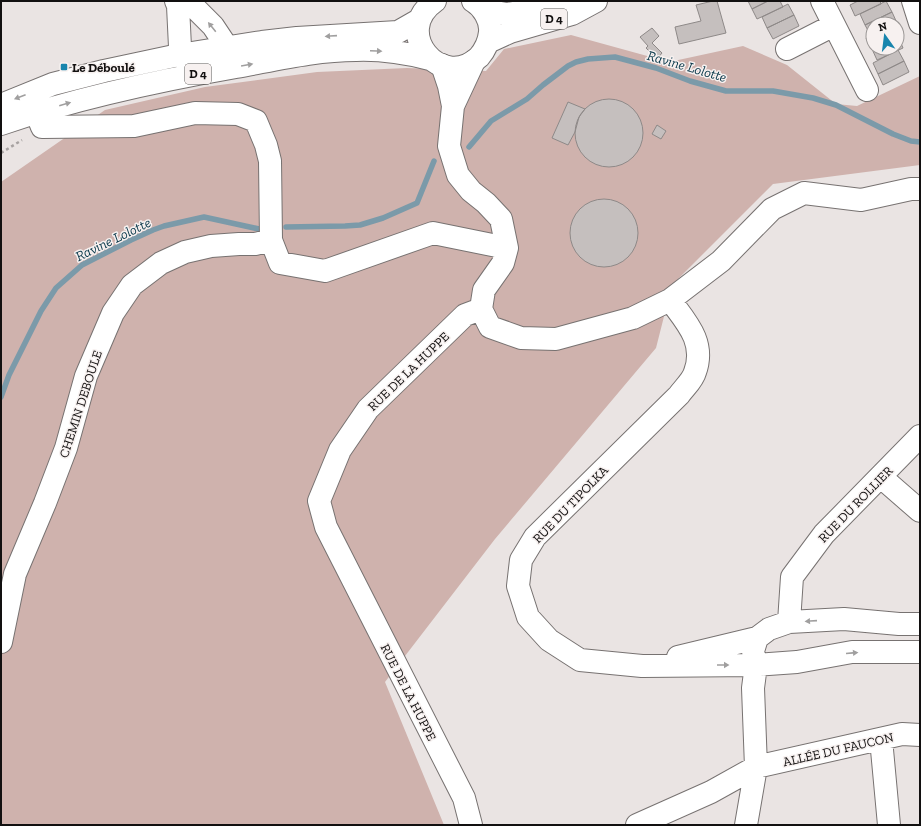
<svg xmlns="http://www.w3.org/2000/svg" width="921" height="826" viewBox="0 0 921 826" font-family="'Zilla Slab',serif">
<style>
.green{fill:#cfb2ad}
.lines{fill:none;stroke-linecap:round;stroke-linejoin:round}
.stream{stroke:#7b9aa9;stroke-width:5.5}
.building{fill:#c5bfbe;stroke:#8e8988}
.minor-casing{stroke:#777271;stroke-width:24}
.major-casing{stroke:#777271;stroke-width:24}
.path{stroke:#a7a2a1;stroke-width:2.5;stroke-dasharray:3 3;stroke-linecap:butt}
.minor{stroke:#fff;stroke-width:22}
.major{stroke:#fff;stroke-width:22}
.oneway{fill:#a09f9f}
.poi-dot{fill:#1885ad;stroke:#f7f1f0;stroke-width:1.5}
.labels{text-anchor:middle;stroke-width:3;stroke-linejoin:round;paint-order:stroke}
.shield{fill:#f7f1f0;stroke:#575453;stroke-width:1}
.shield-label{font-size:12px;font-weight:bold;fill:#121010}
.poi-label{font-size:13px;font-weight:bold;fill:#121010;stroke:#f7f1f0;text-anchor:start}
.street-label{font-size:13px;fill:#121010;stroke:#f7f1f0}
.water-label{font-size:14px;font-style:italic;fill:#083749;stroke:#f7f1f0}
</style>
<rect width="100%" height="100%" fill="#eae4e3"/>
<!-- green -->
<path class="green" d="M571,35L669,62L743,46L787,65L836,104L857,106L920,76V165L773,184L672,285L656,348L495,539L385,682L444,825H1V182L105,110L205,87L317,72L407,68L486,71L504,49Z"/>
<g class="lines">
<!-- stream -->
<path class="stream" d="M469,147L491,121L527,99L543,85L568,66L576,62L588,59L615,57L656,68L690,81L726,91H773L813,98L836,105L893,134L911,141L920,142
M286,227L345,226L360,225L383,218L417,203L434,161
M1,397L9,375L41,311L56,288L82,265L131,240L153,230L164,226L204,217L259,229"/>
</g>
<!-- building -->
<path class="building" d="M713,1H717L726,33L679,44L675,27L701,21L696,5Z
M748,1H768L752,9Z
M768,1H780L783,7L757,19L752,9Z
M858,1H880L881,4L855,16L850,5Z
M886,1L892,12L865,25L860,14Z
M788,4L794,15L767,28L762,17Z
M892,12L897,23L873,24V35L871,36L865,25Z
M794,15L799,26L773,39L767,28Z
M652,28L659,36L652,43L662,53L657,59L646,48L648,46L640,37Z
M873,35V48H875L872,49L866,38Z
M898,36L903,48L877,60L872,49L875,48H897Z
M898,50L904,61L878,74L873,63Z
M904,61L909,72L883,85L878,74Z
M575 133a34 34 0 1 1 68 0a34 34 0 1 1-68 0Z
M568,102L585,109L579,117L575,132L568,145L552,138Z
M657,125L666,131L661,139L652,134Z
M570 233a34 34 0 1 1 68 0a34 34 0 1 1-68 0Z"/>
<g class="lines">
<!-- minor casing -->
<g class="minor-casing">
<path id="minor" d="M176,1L178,6L180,47L179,55L194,66
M188,1L213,26L227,47L217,63
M822,1L867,90
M913,1L920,23
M787,49L834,25
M442,65L449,86L453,106L449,146L458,175L471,191L486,203L501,219L507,248L503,263L484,290L481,309
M453,106L474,61
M271,240L280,263L325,271L433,233L507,248
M670,300C686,322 706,342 695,372C693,380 684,388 679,395L535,537L521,560L518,586L528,617L549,640L580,660L642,666L756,665L797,662L852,652H920
M481,309L490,327L521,338L556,339L633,318L670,300L721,261L772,209L804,193L861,200L911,189H920
M881,477L920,511
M789,622L792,577L824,534L920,436
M1,642L15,574L45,503L66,448L86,376L113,313L132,285L161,263L185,252L211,246L239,244H255L271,240L270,161L266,145L256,121L238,114L195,113L134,126L42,127L36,112
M678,657L757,638
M881,739L889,825
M471,825L464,798L326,527L319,501L340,450L368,409L465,315L481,309
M637,825L711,792L756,767L902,734L920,735
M746,825L756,767L753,688L756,665L753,651L757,638L769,629L789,622L844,619L899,624H920"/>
</g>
<!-- major casing -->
<g class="major-casing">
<path id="major" d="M435,1C391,32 441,92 479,57C485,50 489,42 490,32C491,20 483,7 473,1
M483,10L507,14L562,5
M488,42L510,32L572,14L596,1
M1,105L53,84L104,71L179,55L262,42L297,38L398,32L419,20
M1,124C77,98 156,81 236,67C275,60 316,50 356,50C381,49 406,53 430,59"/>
</g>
<!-- path -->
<path class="path" d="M1,153L22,140"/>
<!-- minor -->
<use href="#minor" class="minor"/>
<!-- major -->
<use href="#major" class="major"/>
</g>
<!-- one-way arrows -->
<defs><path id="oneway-solid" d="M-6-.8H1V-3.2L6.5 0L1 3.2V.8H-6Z"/></defs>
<g class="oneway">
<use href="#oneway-solid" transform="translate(212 27) rotate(-129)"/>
<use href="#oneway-solid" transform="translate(331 36) rotate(176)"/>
<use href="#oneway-solid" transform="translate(376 51) rotate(3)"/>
<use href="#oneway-solid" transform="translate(247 65) rotate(-10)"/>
<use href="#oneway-solid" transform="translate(20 97) rotate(159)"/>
<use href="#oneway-solid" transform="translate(65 104) rotate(-16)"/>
<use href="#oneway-solid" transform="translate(811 621) rotate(176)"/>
<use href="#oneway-solid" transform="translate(852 653) rotate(-5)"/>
<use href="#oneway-solid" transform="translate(723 665)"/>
</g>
<!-- markers -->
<rect class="poi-dot" x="60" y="63" width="8" height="8" rx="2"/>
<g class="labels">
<!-- shield labels -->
<g class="shield">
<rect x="541" y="9" width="26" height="20" rx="3"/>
<rect x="185" y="64" width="26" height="20" rx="3"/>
</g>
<g class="shield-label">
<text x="554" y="23">D 4</text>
<text x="198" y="78">D 4</text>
</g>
<!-- poi labels -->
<g class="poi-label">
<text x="72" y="72">Le Déboulé</text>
</g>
<!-- street labels -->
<g class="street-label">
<text transform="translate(408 371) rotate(-44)" y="5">RUE DE LA HUPPE</text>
<text transform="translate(80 404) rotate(-72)" y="5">CHEMIN DEBOULE</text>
<text transform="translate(570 504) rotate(-46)" y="5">RUE DU TIPOLKA</text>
<text transform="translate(855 504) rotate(-46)" y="5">RUE DU ROLLIER</text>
<text transform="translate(409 692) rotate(63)" y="5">RUE DE LA HUPPE</text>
<text transform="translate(838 749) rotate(-13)" y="5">ALLÉE DU FAUCON</text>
</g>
<!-- water labels -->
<g class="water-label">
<text transform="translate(687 66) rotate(16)" y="5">Ravine Lolotte</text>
<text transform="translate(113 239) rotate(-26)" y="5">Ravine Lolotte</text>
</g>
</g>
<!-- border -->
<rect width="921" height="826" fill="none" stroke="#121010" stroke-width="4"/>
<!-- north arrow -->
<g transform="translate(885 36) rotate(346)"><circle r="19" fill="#f7f1f0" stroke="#9b9796"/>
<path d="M0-3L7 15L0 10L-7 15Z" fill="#1885ad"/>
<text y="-6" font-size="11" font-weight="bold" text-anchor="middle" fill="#121010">N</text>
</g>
</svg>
